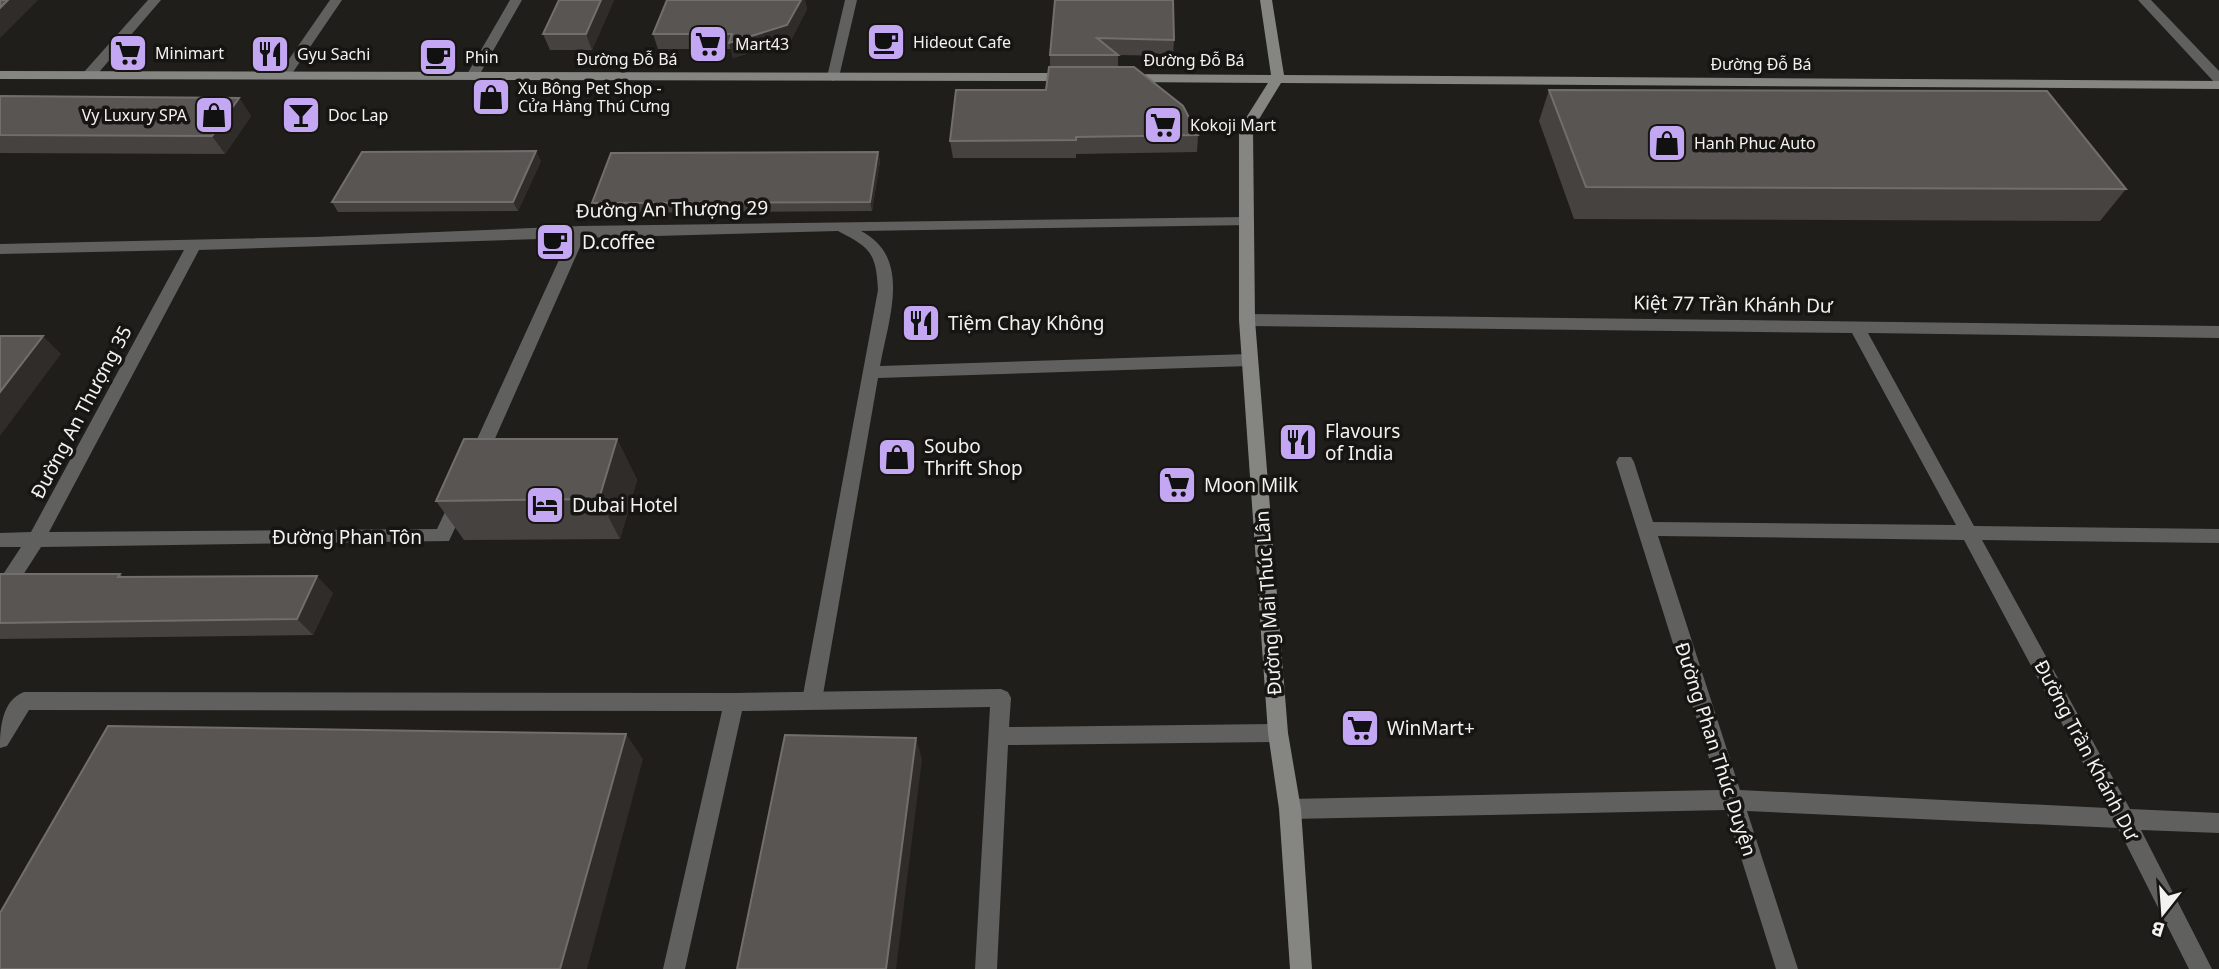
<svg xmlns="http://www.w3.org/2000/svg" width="2219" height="969" viewBox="0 0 2219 969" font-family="'Noto Sans',sans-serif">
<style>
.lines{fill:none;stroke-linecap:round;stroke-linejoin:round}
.lane{fill:#60605e;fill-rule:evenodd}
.street{fill:#60605e;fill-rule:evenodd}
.secondary{fill:#858582;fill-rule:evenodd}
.wall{fill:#464240}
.shaded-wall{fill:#2f2c29}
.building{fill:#595553;stroke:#716e6c;stroke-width:2}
.labels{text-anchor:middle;stroke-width:7;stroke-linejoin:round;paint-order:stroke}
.far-poi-label{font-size:16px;fill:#f3f2f0;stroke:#171512;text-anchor:start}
.far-street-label{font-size:16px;fill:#f3f2f0;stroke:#171512}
.street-label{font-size:19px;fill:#f3f2f0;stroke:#171512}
.poi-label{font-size:19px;fill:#f3f2f0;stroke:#171512;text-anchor:start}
</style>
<rect width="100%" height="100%" fill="#201e1b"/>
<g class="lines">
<!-- lane -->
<path class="lane" d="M1001,689L1008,692L1011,698L1009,727L1278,724L1285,726L1288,733L1285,740L1278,742L1008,745L997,969H975L990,707L742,711L685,969H663L722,711L29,710L7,746L0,748C0,728 2,700 24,692L734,693Z"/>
<!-- street -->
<path class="street" d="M148,0H161L94,78H84V72Z
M330,0H342L289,78H279L278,75Z
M510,0H522L477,79H467L466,76Z
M845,0H857L839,77L833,81L827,77Z
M2138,0H2151L2219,71V83L2214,82Z
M1247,217L1252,219L1254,222L1252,225L861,231C913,258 888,320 880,366L1249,354L1257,360L1249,366L878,378L822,700L819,706L812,709L805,706L802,700L878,290C876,253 871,248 838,231L584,238L485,461L482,466H470L467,461L569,238L199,250L49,532L437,529L453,495H465L468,500L449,541L41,547L7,600L0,602V579L21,547H0V533L31,532L184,250L0,254V244L315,237L580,226Z
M1247,314L2219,326V338L1868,333L1974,526L2219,529V543L1982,540L2130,809L2219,813V833L2141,830L2212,969H2189L2118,828L1747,811L1798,969H1776L1726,810L1290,819L1283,816L1279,809L1283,802L1290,799L1719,790L1616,462L1619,457H1631L1634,462L1653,522L1956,525L1852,333L1247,326L1239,320ZM1658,536L1964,540L2107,808L1740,790Z"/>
<!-- secondary -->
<path class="secondary" d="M1260,0H1272L1284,75L2219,81V89L1281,83L1253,129L1255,320L1288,733L1301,809L1312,969H1290L1279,809L1268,733L1239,320V129L1268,83L1124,82L1118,78L1124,74L1271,75Z
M0,71L1071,73L1077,77L1071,81L0,79Z"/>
</g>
<!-- wall -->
<path class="wall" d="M614,0L592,50H550L543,34Z
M667,0H805L807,9L791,40L733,58L731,49H658L653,34Z
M1055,0L1174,40L1173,56L1118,55V67L1198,135L1197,152L1076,154V158H953L950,141L1046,90L1050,67V55Z
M1549,90L2126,189L2100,221L1574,219L1539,121Z
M0,95L1,96L239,98L251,116L225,154L0,153Z
M878,152L880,161L872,211L596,213L592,203Z
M541,161L518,211L338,212L332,202Z
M617,439L637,480L620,539L464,540L436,501Z
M0,574H120L124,577L333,593L313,635L0,639Z"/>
<!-- shaded-wall -->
<path class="shaded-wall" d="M8,0H38L0,38V8Z
M601,0H614L592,50L586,34Z
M801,0H805L807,9L791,40L733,58L729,43Z
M239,98L251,116L225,154L212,136Z
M536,151L541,161L518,211L513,202Z
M878,152L880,161L872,211L870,202Z
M43,336L61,354L0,436V392Z
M617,439L637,480L620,539L599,499Z
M317,576L333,593L313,635L297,619Z
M626,734L643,759L587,969H560Z
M916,738L922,759L896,969H886Z"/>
<!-- building -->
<path class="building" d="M0,0H8L0,8Z
M559,0H601L586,34H543Z
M667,0H801L787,25L729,43L732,34H653Z
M1055,0H1173L1174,40L1097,38L1118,55H1050Z
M1049,67H1134L1183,106L1198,135L1076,137V140L950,141L956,90H1046Z
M1549,90L2047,91L2126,189L1586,187Z
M0,96L239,98L212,136L0,135Z
M536,151L513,202H332L362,152Z
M878,152L870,202L592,203L611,153Z
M0,336H43L0,392Z
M464,439H617L599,499L436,501Z
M0,574H120L118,577L317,576L297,619L0,623Z
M108,726L626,734L560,969H0V913Z
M785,735L916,738L886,969H737Z"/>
<!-- icons -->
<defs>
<g id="cafe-square" transform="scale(2.0125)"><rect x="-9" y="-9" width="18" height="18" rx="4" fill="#c3a7f2" stroke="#171512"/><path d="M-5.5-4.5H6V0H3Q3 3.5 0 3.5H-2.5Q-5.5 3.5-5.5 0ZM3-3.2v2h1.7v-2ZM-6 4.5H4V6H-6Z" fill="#111"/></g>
<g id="supermarket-square" transform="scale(2.0125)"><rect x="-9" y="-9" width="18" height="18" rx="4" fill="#c3a7f2" stroke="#171512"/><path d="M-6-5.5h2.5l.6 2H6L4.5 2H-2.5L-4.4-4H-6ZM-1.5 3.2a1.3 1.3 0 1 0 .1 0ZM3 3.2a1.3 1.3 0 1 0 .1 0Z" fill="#111"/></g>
<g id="restaurant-square" transform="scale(2.0125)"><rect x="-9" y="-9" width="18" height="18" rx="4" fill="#c3a7f2" stroke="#171512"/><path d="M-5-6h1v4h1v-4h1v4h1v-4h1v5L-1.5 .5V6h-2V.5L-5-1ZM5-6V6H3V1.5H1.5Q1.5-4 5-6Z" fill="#111"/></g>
<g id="shop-square" transform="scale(2.0125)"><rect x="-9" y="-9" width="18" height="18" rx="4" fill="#c3a7f2" stroke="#171512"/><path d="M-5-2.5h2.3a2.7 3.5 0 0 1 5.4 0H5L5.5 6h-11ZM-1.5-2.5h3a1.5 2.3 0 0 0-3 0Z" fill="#111"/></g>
<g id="bar-square" transform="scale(2.0125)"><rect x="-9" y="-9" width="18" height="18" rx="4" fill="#c3a7f2" stroke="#171512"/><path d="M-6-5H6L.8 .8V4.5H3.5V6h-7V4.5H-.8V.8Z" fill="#111"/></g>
<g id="hotel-square" transform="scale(2.0125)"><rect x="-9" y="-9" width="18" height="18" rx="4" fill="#c3a7f2" stroke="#171512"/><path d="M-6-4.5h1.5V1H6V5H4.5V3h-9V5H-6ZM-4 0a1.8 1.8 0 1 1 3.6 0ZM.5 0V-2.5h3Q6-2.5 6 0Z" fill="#111"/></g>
</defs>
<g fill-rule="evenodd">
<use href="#cafe-square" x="886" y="42"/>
<use href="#supermarket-square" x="708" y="44"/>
<use href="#supermarket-square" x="128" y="53"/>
<use href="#restaurant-square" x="270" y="54"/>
<use href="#cafe-square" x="438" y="57"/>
<use href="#shop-square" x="491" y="97"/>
<use href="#shop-square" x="214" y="115"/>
<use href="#bar-square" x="301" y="115"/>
<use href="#supermarket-square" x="1163" y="125"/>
<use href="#shop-square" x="1667" y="143"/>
<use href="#cafe-square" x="555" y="242"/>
<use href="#restaurant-square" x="921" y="323"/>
<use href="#restaurant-square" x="1298" y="442"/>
<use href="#shop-square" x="897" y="457"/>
<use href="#supermarket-square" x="1177" y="485"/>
<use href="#hotel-square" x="545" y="505"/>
<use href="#supermarket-square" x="1360" y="728"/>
</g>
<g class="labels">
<!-- far-poi labels -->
<g class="far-poi-label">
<text x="913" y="48">Hideout Cafe</text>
<text x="735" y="50">Mart43</text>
<text x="155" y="59">Minimart</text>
<text x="297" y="60">Gyu Sachi</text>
<text x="465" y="63">Phin</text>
<text x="518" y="94">Xu Bông Pet Shop -<tspan x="518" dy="18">Cửa Hàng Thú Cưng</tspan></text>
<text x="187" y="121" text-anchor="end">Vy Luxury SPA</text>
<text x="328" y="121">Doc Lap</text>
<text x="1190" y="131">Kokoji Mart</text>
<text x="1694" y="149">Hanh Phuc Auto</text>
</g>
<!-- far-street labels -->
<g class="far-street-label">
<text x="627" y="65">Đường Đỗ Bá</text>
<text x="1194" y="66">Đường Đỗ Bá</text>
<text x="1761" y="70">Đường Đỗ Bá</text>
</g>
<!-- street labels -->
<g class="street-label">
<text transform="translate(672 209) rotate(-1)" y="7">Đường An Thượng 29</text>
<text transform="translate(1733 304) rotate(1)" y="7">Kiệt 77 Trần Khánh Dư</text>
<text transform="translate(81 412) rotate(-62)" y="7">Đường An Thượng 35</text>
<text x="347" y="544">Đường Phan Tôn</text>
<text transform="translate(1268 603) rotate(-94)" y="7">Đường Mai Thúc Lân</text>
<text transform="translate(1716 749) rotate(72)" y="7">Đường Phan Thúc Duyện</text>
<text transform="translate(2087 750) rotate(62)" y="7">Đường Trần Khánh Dư</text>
</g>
<!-- poi labels -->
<g class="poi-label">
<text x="582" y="249">D.coffee</text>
<text x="948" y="330">Tiệm Chay Không</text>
<text x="1325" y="438">Flavours<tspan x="1325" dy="22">of India</tspan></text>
<text x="924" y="453">Soubo<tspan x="924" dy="22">Thrift Shop</tspan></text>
<text x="1204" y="492">Moon Milk</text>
<text x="572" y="512">Dubai Hotel</text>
<text x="1387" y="735">WinMart+</text>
</g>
</g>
<!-- north arrow -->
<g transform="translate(2163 913) rotate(197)" stroke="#171512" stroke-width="5" paint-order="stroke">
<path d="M0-5L12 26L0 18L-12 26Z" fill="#f3f2f0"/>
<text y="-10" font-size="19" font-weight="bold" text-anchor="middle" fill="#f3f2f0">B</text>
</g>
</svg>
